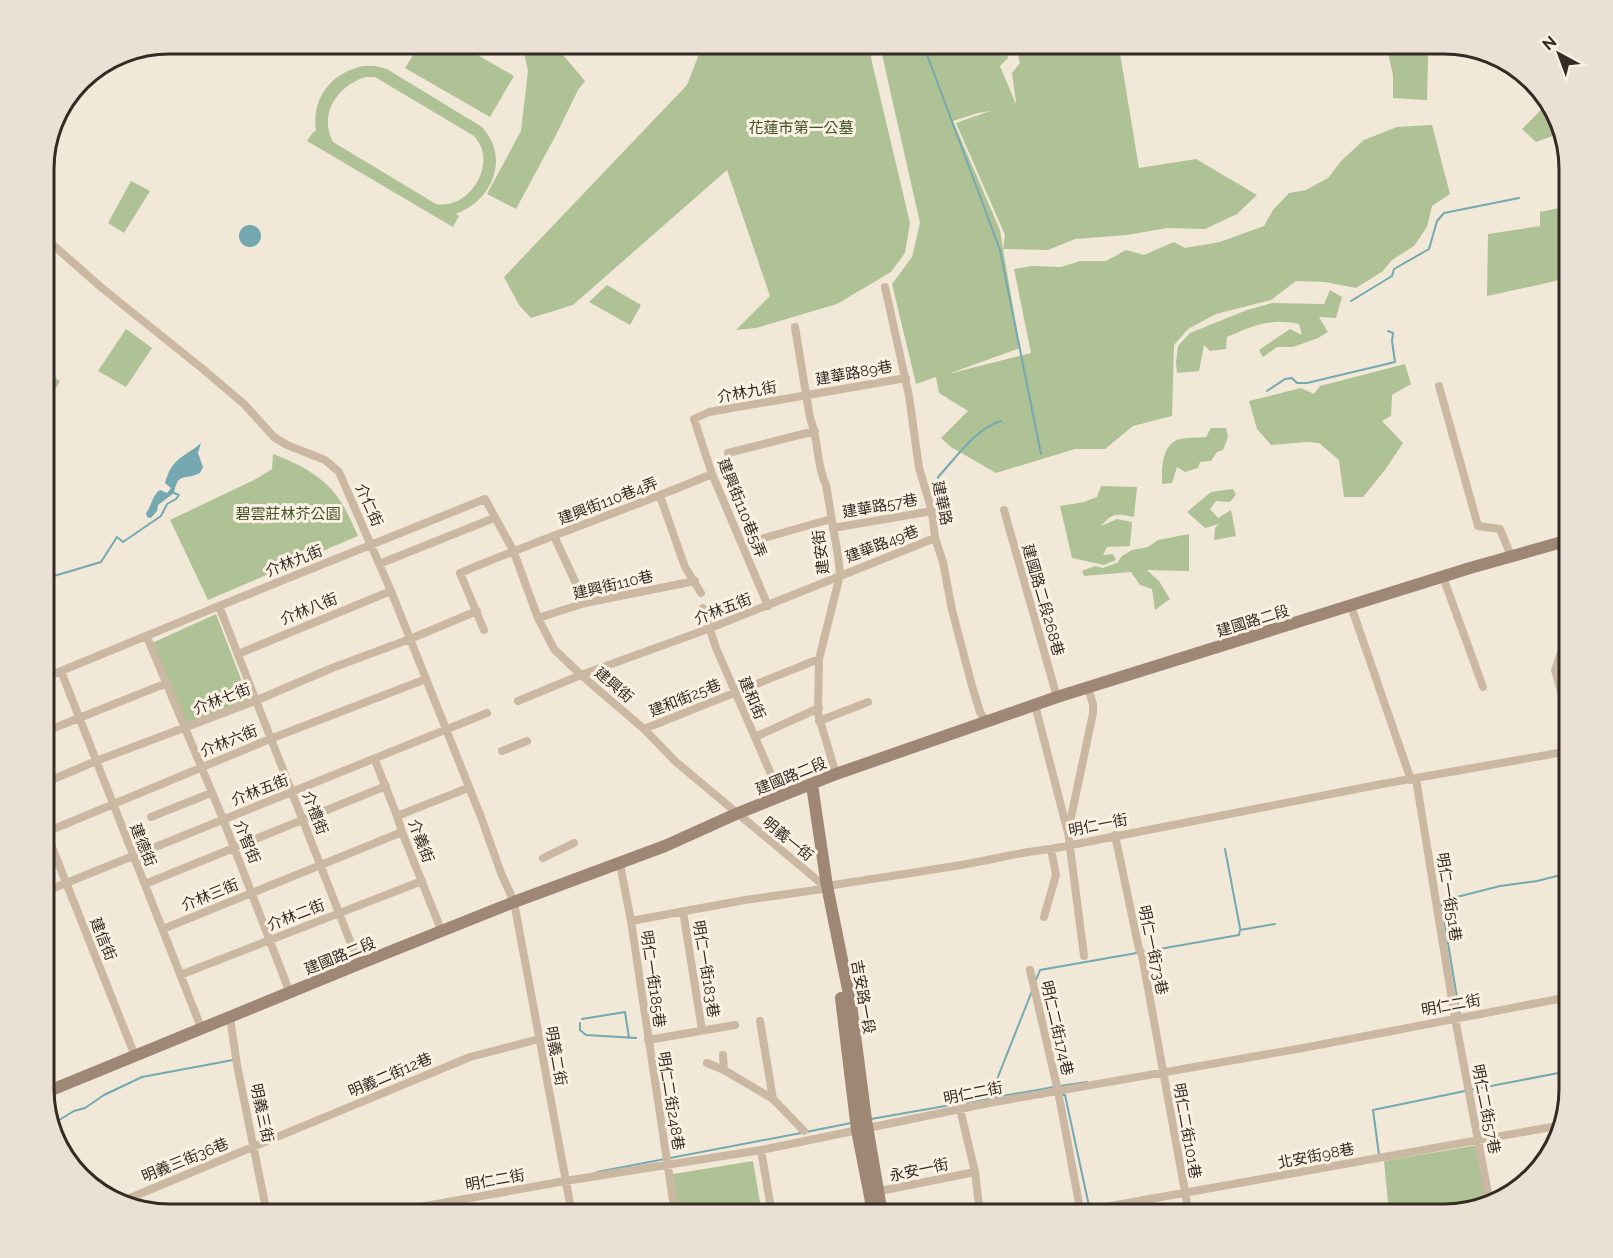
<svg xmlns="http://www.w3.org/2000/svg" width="1613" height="1258" viewBox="0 0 1613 1258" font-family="Raleway,'Noto Sans TC',sans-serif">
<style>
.green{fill:#afc296;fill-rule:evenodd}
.water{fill:#74a9b1}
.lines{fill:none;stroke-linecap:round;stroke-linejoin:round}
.stream{stroke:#74a9b1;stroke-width:2}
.street{stroke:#cbb8a2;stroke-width:8}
.secondary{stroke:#9e8774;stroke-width:12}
.labels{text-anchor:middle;stroke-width:6;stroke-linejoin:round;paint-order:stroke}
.park-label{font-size:15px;fill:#405428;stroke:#faf1e3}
.street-label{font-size:15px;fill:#352b25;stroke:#faf1e3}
.rim{fill:none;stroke:#352b25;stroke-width:3}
</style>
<rect width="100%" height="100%" fill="#f2e8d7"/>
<!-- green -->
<path class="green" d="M420,44L442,45L444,44H459L514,76L490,117L405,68Z
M522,44H558L563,55L585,81L578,90L556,135L516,209L487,194L521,131L528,71Z
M703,44H874L871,58L910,223L905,253L891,272L837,304L756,328L736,330L770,296L727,170L573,305L531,318L519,305L504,277L687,85Z
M882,44H1005L1008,58L1000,66L1015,102L1012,104L1016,102L1012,73L1020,63L1015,44H1137L1119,47L1139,168L1196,159L1257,195L1237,214L1205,229L1167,228L1127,235L1075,239L1048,250L1003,249L1020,348L948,374L1031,353L1014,269L1032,266L1061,267L1080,261H1106L1126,250L1144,255L1174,242L1185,248L1220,242L1264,226L1273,210L1289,193L1306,190L1328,178L1341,161L1364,140L1397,127L1432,125L1450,194L1432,206L1427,227L1414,246L1392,260L1383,271L1356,288L1325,282L1296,281L1271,300L1216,314L1188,329L1174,345L1172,416L1133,426L1105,449H1075L996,473L951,447L941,438L968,411L939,393L936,377L916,384L892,284L912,257L920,223L881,50ZM990,111L956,123L1005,235L1003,249L1000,230L953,121L978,113Z
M1386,44H1425L1428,57L1427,100L1393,98V75Z
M363,66H375L387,69L482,127C510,158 493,200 456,214L459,216L453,227L307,141L314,131L316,132C311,98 331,73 363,66ZM366,77H375L474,136C499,162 470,210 436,204L333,142C318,114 338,85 366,77Z
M1548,103L1556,113L1561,133L1536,142L1522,129Z
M131,181L150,191L124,233L108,223Z
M1569,206V278L1487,296L1488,234L1540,226V212Z
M607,285L641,305L630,325L589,302Z
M1330,290L1342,297L1336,318L1319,317L1328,332L1318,338L1293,347H1277L1263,357L1259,350L1290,329L1302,335L1299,324C1270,318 1254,325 1227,337L1226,349L1210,351L1204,345L1199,371L1177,373L1176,362L1178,346L1190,333L1247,310L1272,303L1324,304Z
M126,329L152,348L126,387L98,371Z
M1405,364L1411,384L1392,395L1391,416L1382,421L1403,443L1385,470L1363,497H1344L1339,460L1319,443L1307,442L1271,445L1257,429L1249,401L1301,388L1314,394L1320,386Z
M44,371L60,381L44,409Z
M1211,428H1226L1228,437L1223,450L1217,452L1211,461L1200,462L1198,468L1185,472L1177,467L1172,483L1162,484C1162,469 1161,447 1177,440C1185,437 1198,438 1206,437Z
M273,454C299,464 326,477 341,502C348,513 353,525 358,536L208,600L170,520L256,479L272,469Z
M1101,486L1137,487L1134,517C1117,514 1113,512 1101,526L1117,519L1132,522L1130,546L1107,547L1103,555L1113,554L1116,560L1104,565L1072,558L1060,506L1084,502L1097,497Z
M1233,489L1236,495L1230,502L1216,501L1210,509L1218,518L1231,510L1236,536L1214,540L1215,528L1219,524L1205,528L1187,512L1211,492Z
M1189,534V571L1147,570L1159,581L1170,599L1155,610L1152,589L1140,585L1131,572L1084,576L1082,571L1095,566L1103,568L1117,563L1122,556L1132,550L1148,547L1158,540Z
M216,614L249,700L186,724L152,643Z
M1478,1145L1488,1204L1444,1214H1389L1384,1161Z
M753,1161L762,1214H673L667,1175Z"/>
<!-- water -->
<path class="water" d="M239 236a11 11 0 1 1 22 0a11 11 0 1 1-22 0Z
M201,443L198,453L203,467L200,473C185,481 178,471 174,493L158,505L157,511L151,518L147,517L146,513C152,506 152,495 160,490L167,493L171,488L165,483C172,457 185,457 201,443Z"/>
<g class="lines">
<!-- stream -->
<path class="stream" d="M923,44L1000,250L1041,454
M1351,301L1392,276L1394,269L1429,249L1437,221L1444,213L1519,198
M1267,391L1285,379L1292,378L1297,383H1307L1395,362L1392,341L1393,333L1388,331
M940,487L938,477C956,458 976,428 1001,421
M44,579L101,562L117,537L123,542L161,516L167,504L176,499L179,495L174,493
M1225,849L1240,928
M1036,980L1040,970L1239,935L1240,930L1275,924
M1460,1016L1441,901L1500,886L1537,881L1569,873
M582,1019L625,1012L629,1038
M580,1023V1030L586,1035L636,1038
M1060,1086L1087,1082
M1470,1090L1569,1071
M1061,1095H1065L1089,1206
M990,1097L1032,991
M871,1119L1054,1087
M51,1125L74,1111L85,1108L104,1095L142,1077L233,1060
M806,1132L851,1123
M56,1143L58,1146
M1379,1155L1373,1110L1465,1091
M597,1172L801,1133
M372,1214L379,1213"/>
<!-- street -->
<path class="street" d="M44,237L102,288L204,370L244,404L274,437L287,445L325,460L339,472L391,591L481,817L501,873L514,902L572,1214
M885,287L909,396L919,468L932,511L935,538L943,562L952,610L972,686L980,712L986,721
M795,327L810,418C819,440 816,465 826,485L838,556L840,575L819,659L818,714L836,774
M1439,386L1478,526L1500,529L1511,556
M728,453L815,431
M660,496L685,567L701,593
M1004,510L1057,697
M833,528L932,511
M554,536L585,603
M764,538L831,519
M379,564L494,518
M1443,577L1483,687
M219,606L359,964
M768,606L712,474L694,419L709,412L906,378
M1351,606L1411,780
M703,608L716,648L781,797
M538,618L585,603L695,581
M484,630L460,573C543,538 629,509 712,474
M1569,636L1565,641L1555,670L1569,720
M147,637L223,819L290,993
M238,654L391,591
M61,671L202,1030
M44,678L219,606L485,499L513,550L538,618L554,649L581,675L644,729L676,762L822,884
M518,701L581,675L708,629L935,538
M1035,705L1067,829
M819,721L868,702
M644,729L819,659
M44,732L167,683
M755,737L819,708
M502,751L527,741
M375,760L397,816L402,832L442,932
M1416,779L1455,1018L1490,1204
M44,783L96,761L255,701L332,668L410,639L477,611
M397,816L468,788
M151,817L211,793
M46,832L135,1056
M44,833L270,739L426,679
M1115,835L1139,949L1142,955L1189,1214
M543,858L574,843
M620,864L631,921L675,1214
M145,884L386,786
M44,892L487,713
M683,911L702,1030
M1044,917L1056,875L1051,849
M631,921L745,900L823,889L827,886C870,879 913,873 955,866C988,861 1018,852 1051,849L1382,784L1569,751
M163,929L402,832
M1084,956L1068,832L1093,713V704L1088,688
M1030,970L1058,1091L1081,1214
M180,975L422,881
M230,1017L237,1065L267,1214
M760,1021L773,1099
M648,1040L735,1025
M723,1055L724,1070
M707,1063L724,1070L773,1099L804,1131
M960,1109L975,1172L980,1214
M761,1150L772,1214
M875,1192L975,1172
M125,1200L470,1057L539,1039
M381,1214L565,1181L761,1150L989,1103L1303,1048L1569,997
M1066,1214L1557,1126"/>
<!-- secondary -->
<path class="secondary" d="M812,785L827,886L851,1004L866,1120L882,1214
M841,998L857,1130L873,1212
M44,1093L359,964L514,902L665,846L736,814L836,774L1057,697L1470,568L1569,540"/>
</g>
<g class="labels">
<!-- park labels -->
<g class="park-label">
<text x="801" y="133">花蓮市第一公墓</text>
<text x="288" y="519">碧雲莊林芥公園</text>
</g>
<!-- street labels -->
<g class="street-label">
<text transform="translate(854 373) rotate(-10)" y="5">建華路89巷</text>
<text transform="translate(747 392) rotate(-10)" y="5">介林九街</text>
<text transform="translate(608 501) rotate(-21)" y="5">建興街110巷4弄</text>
<text transform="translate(942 503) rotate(78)" y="5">建華路</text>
<text transform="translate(369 505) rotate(66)" y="5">介仁街</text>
<text transform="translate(880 506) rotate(-10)" y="5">建華路57巷</text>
<text transform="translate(742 508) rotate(68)" y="5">建興街110巷5弄</text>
<text transform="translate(882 544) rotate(-21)" y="5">建華路49巷</text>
<text transform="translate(821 552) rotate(-97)" y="5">建安街</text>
<text transform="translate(294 561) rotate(-22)" y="5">介林九街</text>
<text transform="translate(613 585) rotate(-13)" y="5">建興街110巷</text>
<text transform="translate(1043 600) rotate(74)" y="5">建國路二段268巷</text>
<text transform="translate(309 609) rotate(-22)" y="5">介林八街</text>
<text transform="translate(723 609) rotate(-21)" y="5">介林五街</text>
<text transform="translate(1253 621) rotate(-17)" y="5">建國路二段</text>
<text transform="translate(614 685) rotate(40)" y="5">建興街</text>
<text transform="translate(685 698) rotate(-22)" y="5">建和街25巷</text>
<text transform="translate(752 698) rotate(67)" y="5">建和街</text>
<text transform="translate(222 699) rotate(-21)" y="5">介林七街</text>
<text transform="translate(229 741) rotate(-22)" y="5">介林六街</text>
<text transform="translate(791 776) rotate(-22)" y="5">建國路二段</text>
<text transform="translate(260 790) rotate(-21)" y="5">介林五街</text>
<text transform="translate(315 813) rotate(69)" y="5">介禮街</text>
<text transform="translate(1098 825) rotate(-11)" y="5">明仁一街</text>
<text transform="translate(788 839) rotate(39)" y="5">明義一街</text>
<text transform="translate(421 841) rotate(69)" y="5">介義街</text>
<text transform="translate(247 842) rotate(68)" y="5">介智街</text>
<text transform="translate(143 845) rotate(68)" y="5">建德街</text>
<text transform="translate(210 895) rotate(-22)" y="5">介林三街</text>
<text transform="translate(1449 897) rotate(81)" y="5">明仁一街51巷</text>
<text transform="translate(296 915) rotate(-21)" y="5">介林二街</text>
<text transform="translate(103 939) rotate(68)" y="5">建信街</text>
<text transform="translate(1153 950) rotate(78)" y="5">明仁一街73巷</text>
<text transform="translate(340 956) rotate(-22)" y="5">建國路二段</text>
<text transform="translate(706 969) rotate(81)" y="5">明仁一街183巷</text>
<text transform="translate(653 979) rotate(82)" y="5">明仁一街185巷</text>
<text transform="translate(863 997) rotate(80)" y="5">吉安路一段</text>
<text transform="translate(1451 1005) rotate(-10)" y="5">明仁二街</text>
<text transform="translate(1057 1028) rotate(77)" y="5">明仁二街174巷</text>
<text transform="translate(556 1056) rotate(80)" y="5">明義二街</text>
<text transform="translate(390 1075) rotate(-23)" y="5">明義二街12巷</text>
<text transform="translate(973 1093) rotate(-11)" y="5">明仁二街</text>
<text transform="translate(671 1101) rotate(81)" y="5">明仁二街248巷</text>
<text transform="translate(1486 1109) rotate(79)" y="5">明仁二街57巷</text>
<text transform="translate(262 1113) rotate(78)" y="5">明義三街</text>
<text transform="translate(1187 1131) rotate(80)" y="5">明仁二街101巷</text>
<text transform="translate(1316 1156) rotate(-11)" y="5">北安街98巷</text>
<text transform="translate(185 1160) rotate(-22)" y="5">明義三街36巷</text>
<text transform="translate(919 1170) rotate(-12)" y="5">永安一街</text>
<text transform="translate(495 1180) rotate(-10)" y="5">明仁二街</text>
</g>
</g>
<!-- crop -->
<path d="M0 0H1613V1258H0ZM169 54H1444A115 115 0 0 1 1559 169V1089A115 115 0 0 1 1444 1204H169A115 115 0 0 1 54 1089V169A115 115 0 0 1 169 54Z" fill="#eae1d4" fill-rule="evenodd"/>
<path class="rim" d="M169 54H1444A115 115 0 0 1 1559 169V1089A115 115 0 0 1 1444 1204H169A115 115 0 0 1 54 1089V169A115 115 0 0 1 169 54Z"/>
<!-- north arrow -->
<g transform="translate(1559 54) rotate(319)" stroke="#faf1e3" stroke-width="4.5" paint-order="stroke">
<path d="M0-4.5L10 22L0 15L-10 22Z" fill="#352b25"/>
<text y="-9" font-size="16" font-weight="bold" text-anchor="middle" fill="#352b25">N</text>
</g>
</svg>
